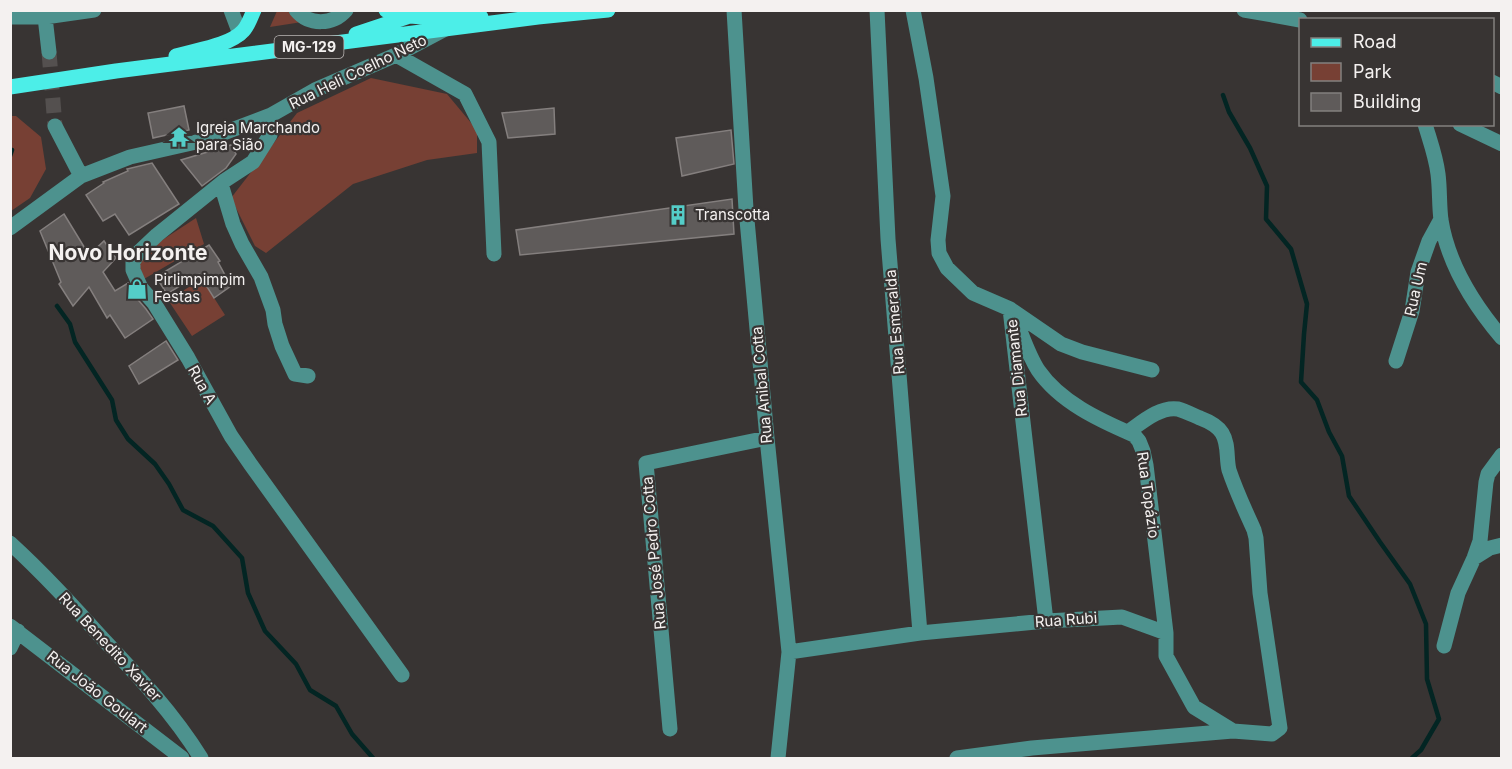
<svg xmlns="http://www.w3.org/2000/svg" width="1512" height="769" viewBox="0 0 1512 769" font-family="Inter,sans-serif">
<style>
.green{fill:#774034}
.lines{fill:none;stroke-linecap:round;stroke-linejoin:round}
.stream{stroke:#032523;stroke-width:4.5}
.building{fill:#5f5b5a;stroke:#847f7e;stroke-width:1.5}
.minor-tunnel{stroke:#54504f;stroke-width:15;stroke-dasharray:15 8;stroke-linecap:butt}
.minor{stroke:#4d928e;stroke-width:15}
.major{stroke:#4ceee8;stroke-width:15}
.labels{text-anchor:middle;stroke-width:4.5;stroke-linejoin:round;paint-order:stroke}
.shield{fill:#383433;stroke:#bcb8b7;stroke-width:1.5}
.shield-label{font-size:14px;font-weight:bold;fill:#f4f1f0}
.street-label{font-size:15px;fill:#f4f1f0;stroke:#383433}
.poi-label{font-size:15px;fill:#f4f1f0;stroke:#383433;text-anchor:start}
.district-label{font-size:21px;font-weight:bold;fill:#f4f1f0;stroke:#383433}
</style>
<rect width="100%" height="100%" fill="#383433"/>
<!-- green -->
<path class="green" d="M277,11H292L302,22L270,27Z
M371,78L447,94L477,130V153L427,160L353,184L266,253L255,246L231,198L297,113Z
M11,116H16L41,137L46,169L30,198L11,211Z
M196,218L204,244L144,279L139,265L144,252Z
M202,279L225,315L192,336L168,300Z"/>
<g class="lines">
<!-- stream -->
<path class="stream" d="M1223,95L1229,112L1250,148L1267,186L1266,219L1291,249L1307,304L1304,334L1301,382L1317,400L1329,432L1342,456L1349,496L1380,542L1410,584L1426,624L1427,679L1439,719L1421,750L1412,758
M10,156L12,150
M57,306L70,324L75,342L112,400L116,420L128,439L155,464L169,484L183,510L213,526L242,558L248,593L265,631L296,664L310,690L336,706L352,734L373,758"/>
</g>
<!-- building -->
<path class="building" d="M184,106L189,130L153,138L148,113Z
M554,108L555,134L508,138L502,113Z
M731,130L734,164L682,176L676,138Z
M231,145L236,154L226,168L202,186L181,160Z
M152,163L179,204L129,235L115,214L103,221L86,195L104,183L103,182L128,171L127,169Z
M732,199L734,234L520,255L516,230Z
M64,214L89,255L104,241L116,258L103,272L115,291L128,283L133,294L146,309L153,319L125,338L110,315L107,318L89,287L73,306L59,284L61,282L40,231Z
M209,245L220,261L218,262L231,286L214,298L199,274L167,294L156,277Z
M166,341L178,360L139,384L129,366Z"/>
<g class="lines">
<!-- minor-tunnel -->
<path class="minor-tunnel" d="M49,52L55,126"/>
<!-- minor -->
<path class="minor" d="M231,10L240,34
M296,10C309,26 333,25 346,10
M734,10L746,209L767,438L789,652L778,758
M877,10L888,239L920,633
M913,10L926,78L943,196L938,240L939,253L947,268L973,293L1010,309L1046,621
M1244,10L1300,20
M10,17H45L94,10
M45,17L49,52
M396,55L465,94L489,142L494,254
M1492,82L1502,87
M271,115L270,135L253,162L224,181L157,235L138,253L133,262V270L141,288L154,303L188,358L231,436L251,465L402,675
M1425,124C1430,141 1436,157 1438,174C1440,189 1439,205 1441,220C1448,264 1474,305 1502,338
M1460,124L1502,144
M55,126L81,176
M221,184L233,224L242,244L261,277L273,310L275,324L282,346L295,374L308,376
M10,228L81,176L130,157L205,140L271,115L315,90L396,55L445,29
M1010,309L1061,344L1082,352L1152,370
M1017,323C1023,338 1029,356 1038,370C1060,402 1099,420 1134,435L1139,441L1143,451L1146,465L1166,633
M1396,361L1412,311L1418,272L1429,241L1441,219
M10,543C43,573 73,606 103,639C139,677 173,713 201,758
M1474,558L1490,548L1502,545
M10,626L182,758
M1444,646L1458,593L1474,558L1480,541L1486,482L1488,474L1502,455
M10,648L18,631
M789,652L920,633L1046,621L1122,617L1166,633V656L1194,707L1233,731L1272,734L1280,728L1260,593L1256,538L1254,530C1245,510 1236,491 1229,470C1226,458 1229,444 1222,433C1217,425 1208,421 1200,418C1193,415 1185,411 1178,409C1160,406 1141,423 1128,432
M670,729L646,463L767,438
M957,758L1032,748L1233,731"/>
<!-- major -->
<path class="major" d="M386,10C405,20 458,17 481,17
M356,34L407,17
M176,56C195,50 229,46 243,31C248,26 251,17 254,10
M10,87L116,71L538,17L608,10"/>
</g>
<!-- icons -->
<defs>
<g id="temple-bare" transform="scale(1.62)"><path d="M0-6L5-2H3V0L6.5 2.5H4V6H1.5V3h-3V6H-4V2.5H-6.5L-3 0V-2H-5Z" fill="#54cdc8" stroke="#383433" stroke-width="2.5" paint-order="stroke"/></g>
<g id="building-bare" transform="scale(1.62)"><path d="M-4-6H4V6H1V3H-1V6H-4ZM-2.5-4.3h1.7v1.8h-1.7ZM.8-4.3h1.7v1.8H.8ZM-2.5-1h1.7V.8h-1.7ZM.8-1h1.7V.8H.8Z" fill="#54cdc8" stroke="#383433" stroke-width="2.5" paint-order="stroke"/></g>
<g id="shop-bare" transform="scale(1.62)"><path d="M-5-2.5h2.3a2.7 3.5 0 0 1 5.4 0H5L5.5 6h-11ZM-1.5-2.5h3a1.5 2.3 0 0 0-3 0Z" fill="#54cdc8" stroke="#383433" stroke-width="2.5" paint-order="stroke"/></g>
</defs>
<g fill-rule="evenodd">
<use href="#temple-bare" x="179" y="137"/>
<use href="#building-bare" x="678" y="215"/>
<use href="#shop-bare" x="137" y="289"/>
</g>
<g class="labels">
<!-- shield labels -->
<rect class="shield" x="274.5" y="36" width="69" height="22" rx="4.5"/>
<g class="shield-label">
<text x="309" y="52">MG-129</text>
</g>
<!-- street labels -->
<g class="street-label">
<text transform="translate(358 72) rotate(-26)" y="5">Rua Heli Coelho Neto</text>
<text transform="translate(1416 289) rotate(-77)" y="5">Rua Um</text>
<text transform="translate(895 322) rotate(-95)" y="5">Rua Esmeralda</text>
<text transform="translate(1017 368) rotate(-96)" y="5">Rua Diamante</text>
<text transform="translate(202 385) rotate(61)" y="5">Rua A</text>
<text transform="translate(762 385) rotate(-95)" y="5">Rua Anibal Cotta</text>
<text transform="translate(1148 495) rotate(82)" y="5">Rua Topázio</text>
<text transform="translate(654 553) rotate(-95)" y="5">Rua José Pedro Cotta</text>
<text transform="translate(1066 620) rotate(-4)" y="5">Rua Rubi</text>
<text transform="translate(110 647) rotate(47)" y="5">Rua Benedito Xavier</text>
<text transform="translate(97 692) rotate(38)" y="5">Rua João Goulart</text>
</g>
<!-- poi labels -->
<g class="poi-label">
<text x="196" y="133">Igreja Marchando<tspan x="196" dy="17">para Sião</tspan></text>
<text x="695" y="220">Transcotta</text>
<text x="154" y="285">Pirlimpimpim<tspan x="154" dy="17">Festas</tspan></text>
</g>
<!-- district labels -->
<g class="district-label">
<text x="128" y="260">Novo Horizonte</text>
</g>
</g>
<!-- border -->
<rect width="1512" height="769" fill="none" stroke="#f4f1f0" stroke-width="24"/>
<!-- legend -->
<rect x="1299" y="18" width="195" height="108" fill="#383433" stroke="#83807f" stroke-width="1.5"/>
<rect x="1311" y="38" width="30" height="9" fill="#4ceee8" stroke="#83807f" stroke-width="1.5"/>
<text x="1353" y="48" font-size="18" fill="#f4f1f0">Road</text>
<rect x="1311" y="63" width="30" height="18" fill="#774034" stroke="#83807f" stroke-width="1.5"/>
<text x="1353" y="78" font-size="18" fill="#f4f1f0">Park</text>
<rect x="1311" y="93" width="30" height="18" fill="#5f5b5a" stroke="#83807f" stroke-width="1.5"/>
<text x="1353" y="108" font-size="18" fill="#f4f1f0">Building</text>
</svg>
